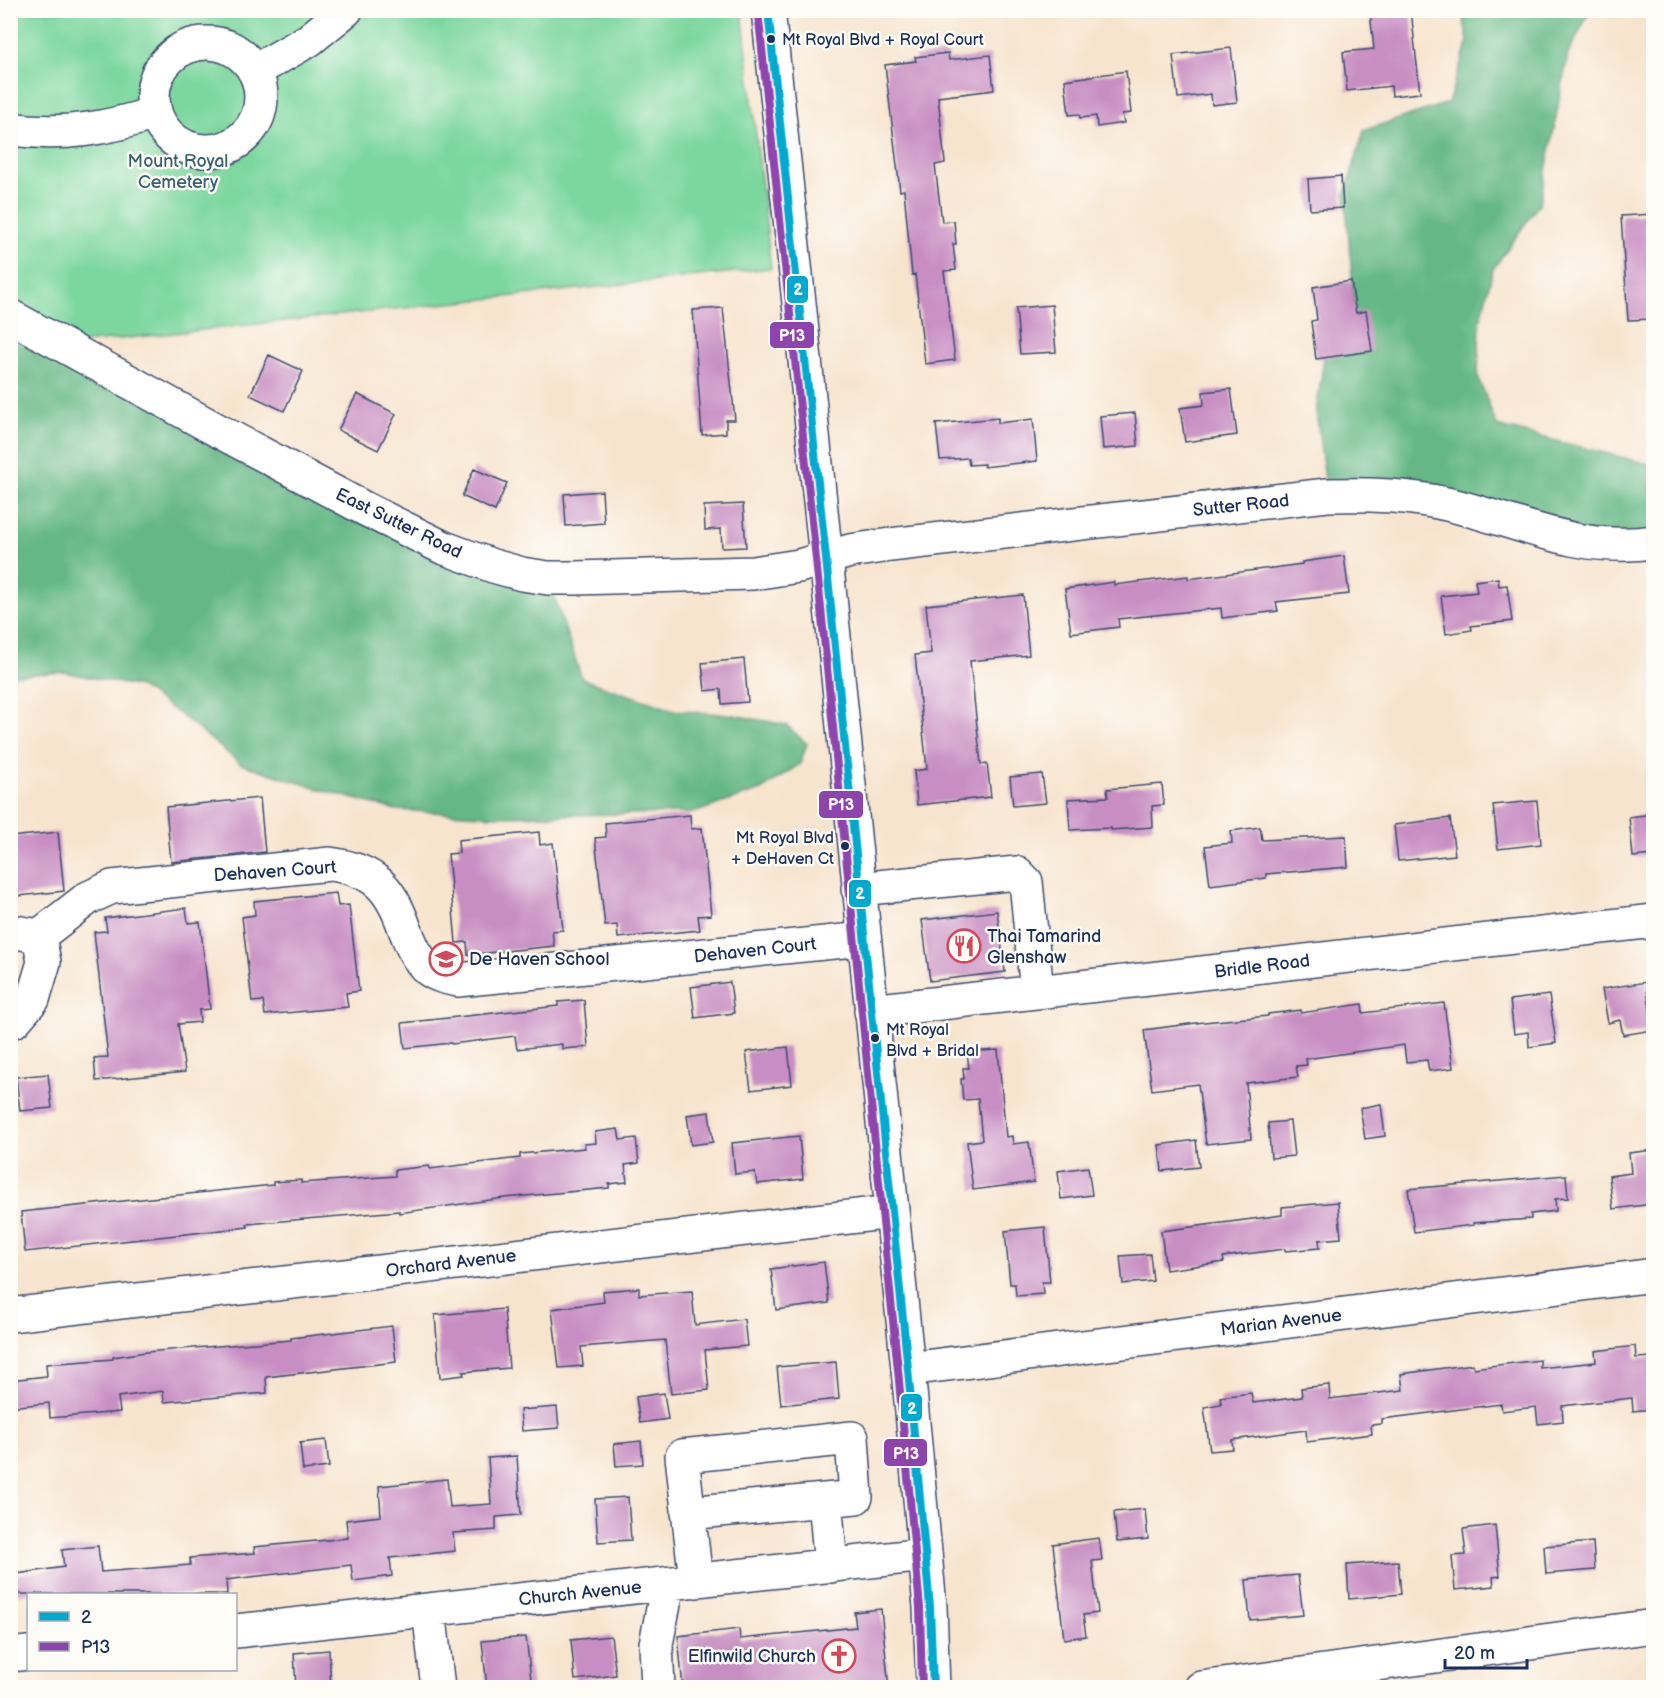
<svg xmlns="http://www.w3.org/2000/svg" width="1664" height="1698" viewBox="0 0 1664 1698" font-family="'Balsamiq Sans',sans-serif">
<style>
.green{fill:#7cd79e;stroke:#4c837e;stroke-width:1.5}
.forest{fill:#65b885;stroke:#407472;stroke-width:1.5}
.building{fill:#c88ec3}
.lines{fill:none;stroke-linecap:round;stroke-linejoin:round}
.minor-casing{stroke:#3c4a6f;stroke-width:36}
.major-casing{stroke:#3c4a6f;stroke-width:36}
.minor{stroke:#fff;stroke-width:33}
.major{stroke:#fff;stroke-width:33}
.bus-1-casing{stroke:#fdfcf7;stroke-width:12}
.bus-2-casing{stroke:#fdfcf7;stroke-width:12}
.bus-1{stroke:#00a9ce;stroke-width:8}
.bus-2{stroke:#8e44ad;stroke-width:8}
.bus-dot{fill:#1b2f5e;stroke:#fdfcf7;stroke-width:2}
.labels{text-anchor:middle;stroke-width:5;stroke-linejoin:round;paint-order:stroke}
.bus-label{font-size:16px;fill:#1b2f5e;stroke:#fdfcf7;text-anchor:start}
.park-label{font-size:18px;fill:#386171;stroke:#fdfcf7}
.street-label{font-size:18px;fill:#1b2f5e;stroke:#fdfcf7}
.poi-label{font-size:18px;fill:#1b2f5e;stroke:#fdfcf7;text-anchor:start}
.line-badge{stroke:#fdfcf7;stroke-width:2}
.badge-label{font-size:16px;text-anchor:middle;font-weight:bold;fill:#fff}
</style>
<rect width="100%" height="100%" fill="#fdfcf7"/>
<filter id="ink" filterUnits="userSpaceOnUse"><feTurbulence type="fractalNoise" baseFrequency=".0167" numOctaves="2"/><feDisplacementMap in="SourceGraphic" scale="12" xChannelSelector="R" yChannelSelector="G"/><feConvolveMatrix kernelMatrix="1 2 1 2 8 2 1 2 1" color-interpolation-filters="sRGB"/></filter>
<filter id="wash" filterUnits="userSpaceOnUse"><feTurbulence type="fractalNoise" baseFrequency=".008" numOctaves="4" result="noise"/><feDisplacementMap in="SourceGraphic" scale="24" xChannelSelector="R" yChannelSelector="G"/><feGaussianBlur stdDeviation="1.35" result="paint"/><feColorMatrix in="noise" values="0 0 0 0 0 0 0 0 0 0 0 0 0 0 0 0 0 1.4 0 .05"/><feComposite in="paint" operator="in"/></filter>
<g filter="url(#wash)">
<rect width="100%" height="100%" fill="#f7e4ce"/>
<!-- green -->
<path class="green" d="M10,11H742L771,268L64,345L11,316Z"/>
<!-- forest -->
<path class="forest" d="M1462,11H1590L1568,54L1540,203L1493,269L1480,322L1478,377L1497,426L1653,465V542L1327,495L1316,412L1325,352L1355,312L1345,195L1364,130L1448,103L1468,41Z
M10,316L217,430L548,578L582,679L673,710L734,715L786,725L807,744L800,764L761,790L693,813L496,816L396,810L318,789L241,764L186,719L140,687L64,672L11,676Z"/>
<g id="blocks">
<!-- building -->
<path class="building" d="M1387,10H1411L1420,93L1392,96L1391,86L1347,91L1343,52L1374,49L1370,12Z
M1231,48L1237,102L1212,105L1211,94L1178,98L1173,55Z
M948,53L949,60L990,55L994,90L938,97L945,163L935,165L942,222L954,221L956,244H953L956,270L944,271L955,360L925,364L915,274L912,275L904,190L900,191L885,65L916,61L915,57Z
M1126,71L1131,113L1122,114L1124,123L1097,127L1096,116L1080,118L1079,114L1069,115L1065,80Z
M1341,176L1343,208L1310,210L1308,179Z
M1653,214V319L1628,320L1621,216Z
M1351,281L1356,313L1366,311L1372,351L1316,359L1311,321L1317,320L1313,287Z
M1052,305L1056,352L1020,354L1016,308Z
M723,308L735,420H726V433L702,435L693,310Z
M269,355L303,371L284,411L250,395Z
M1231,389L1237,435L1185,442L1180,408L1204,405L1203,392Z
M357,394L396,414L378,450L338,430Z
M1135,413L1138,446L1103,449L1100,416Z
M998,418V423L1033,419L1037,461L984,467V464L969,465L968,458L940,460L936,424Z
M474,469L507,483L495,511L462,496Z
M602,491L604,523L566,526L564,494Z
M743,504L746,547L722,548L721,529L705,530L704,506Z
M1344,556L1349,594L1276,602L1278,611L1222,618L1221,608L1118,619L1119,627L1071,633L1065,589L1114,582V585L1188,576V579L1302,564V562Z
M1498,578L1499,586L1507,585L1512,621L1471,626L1472,630L1446,634L1441,596L1477,592L1475,581Z
M1023,595L1029,655L970,661L981,764L987,763L991,797L917,805L914,771L927,769L915,655L931,653L926,605Z
M744,659L748,702L722,704L721,689L705,691L702,663Z
M1042,774L1046,803L1013,806L1010,777Z
M1162,784L1164,805L1152,806L1153,827L1111,830V828L1070,830L1068,799L1108,797L1107,789Z
M260,798L265,852L171,862L166,807Z
M1537,801L1541,844L1498,849L1493,805Z
M1653,814V855L1633,857L1629,817Z
M690,815L691,829L702,828L711,915L698,916L700,930L618,938L617,925L605,926L595,838L606,837L605,823Z
M1450,818L1455,855L1398,861L1394,825Z
M1260,827L1262,840L1346,836L1348,867L1266,874V878L1210,885L1205,846L1232,843L1231,831Z
M58,832L64,891L10,897V837Z
M539,832L540,845L553,843L563,930L552,931L554,946L468,955L467,942L456,943L448,854L459,853L458,840Z
M336,893L338,906L349,905L359,991L346,993L348,1007L265,1015L263,1001L252,1002L242,917L255,915L254,901Z
M186,908L188,923L200,922L210,1009L199,1010L200,1022L178,1024L185,1072L96,1081L94,1058L108,1057L94,932L107,931L105,918Z
M997,911L1005,972L930,981L922,920Z
M730,982L734,1013L695,1018L691,987Z
M1646,982L1653,1030L1623,1035L1620,1020L1608,1023L1602,989Z
M1549,995L1556,1043L1529,1047L1528,1032L1514,1034L1510,1000Z
M584,1000L588,1047L562,1049V1044L517,1049L515,1036L452,1044L451,1043L405,1048L402,1023L558,1006V1002Z
M1444,1003L1453,1068L1429,1071L1427,1060L1406,1062L1404,1045L1306,1059L1307,1065L1296,1066L1298,1077L1246,1083L1251,1139L1206,1144L1198,1084L1152,1090L1144,1030L1204,1022L1268,1016V1014L1301,1010V1013L1362,1004L1363,1013Z
M788,1047L792,1085L751,1090L746,1052Z
M998,1050L1006,1137L1012,1136L1013,1144L1029,1142L1034,1182L973,1190L967,1142L982,1140L978,1099L963,1100L961,1079H964L963,1068H969L967,1052Z
M48,1074L52,1108L20,1111L16,1077Z
M1381,1104L1385,1136L1365,1139L1360,1108Z
M709,1112L713,1142L691,1145L687,1115Z
M1290,1121L1294,1156L1271,1158L1268,1123Z
M618,1129L620,1140L636,1138L639,1163L625,1165L627,1182L609,1184V1188L504,1198L399,1213V1211L247,1224L248,1227L25,1252L21,1212L273,1185V1182L301,1180V1183L395,1176V1170L429,1166L430,1169L520,1158V1154L585,1148L584,1144L596,1143L595,1132Z
M799,1136L803,1179L757,1184L755,1172L735,1174L732,1143Z
M1196,1140L1199,1167L1162,1171L1159,1145Z
M1653,1150V1204L1613,1209L1609,1176L1631,1173L1629,1153Z
M1088,1167L1092,1195L1061,1199L1058,1171Z
M1566,1175L1568,1198L1555,1199L1556,1211L1531,1214V1219L1473,1223L1474,1225L1414,1232L1408,1189Z
M1338,1202L1341,1238L1319,1240L1320,1248L1285,1251V1249L1223,1257L1224,1262L1166,1270L1161,1231L1282,1215V1207Z
M1045,1227L1050,1282H1042L1043,1294L1016,1296L1015,1284H1010L1005,1231Z
M1150,1254L1153,1281L1123,1284L1120,1256Z
M824,1262L829,1303L776,1310L771,1269Z
M639,1288V1295L692,1291L695,1325L744,1319L747,1346L705,1350L709,1390L671,1394L665,1340L581,1347L583,1366L559,1368L552,1309L604,1302L603,1291Z
M504,1309L509,1368L463,1372L464,1375L440,1378L435,1315Z
M392,1326L396,1362L266,1377L267,1393L164,1402L163,1391L118,1397L120,1412L50,1418L49,1403L10,1407V1380L47,1376L46,1364L113,1359V1357L146,1352L291,1340V1338Z
M1635,1346L1636,1358L1653,1357V1409L1633,1411L1632,1398L1562,1406L1563,1421L1538,1424L1536,1407L1502,1411L1501,1404L1382,1419V1424L1371,1425L1372,1434L1307,1442L1306,1430L1232,1440L1233,1449L1210,1451L1204,1407L1221,1404L1220,1397L1251,1393L1253,1403L1302,1397L1301,1388L1329,1385L1330,1399L1403,1390L1401,1374L1473,1364L1474,1368L1540,1360V1368L1596,1362L1595,1351Z
M836,1362L839,1399L781,1405L777,1367Z
M664,1393L668,1419L640,1423L636,1397Z
M557,1407L559,1428L522,1431L520,1410Z
M326,1440L329,1467L303,1470L300,1443Z
M641,1441L643,1464L616,1466L614,1444Z
M517,1456L521,1515L496,1517V1530L453,1533L455,1551L390,1558L392,1576L353,1581L351,1565L226,1580L227,1594H10V1575L64,1567L62,1550L98,1546L101,1572L190,1565V1558L255,1553L254,1547L348,1538L346,1520L381,1516L379,1486L447,1479L450,1507L491,1504L488,1458Z
M628,1497L631,1540L598,1542L595,1499Z
M1145,1509L1148,1539L1117,1542L1114,1512Z
M1495,1525L1500,1576L1493,1577L1494,1586L1455,1590L1452,1556L1466,1555L1463,1529Z
M1099,1538L1102,1560L1092,1561L1098,1613L1083,1615L1086,1636L1064,1639L1053,1544Z
M1593,1542L1595,1570L1546,1574L1544,1546Z
M1398,1561L1401,1594L1349,1599L1347,1565Z
M1298,1575L1303,1615L1250,1620L1246,1580Z
M881,1609L889,1688H860V1684L830,1688H683L678,1636L739,1629L740,1639L856,1627L854,1612Z
M611,1636L616,1675L575,1680L571,1640Z
M526,1637L532,1688H487L482,1641Z
M329,1650L331,1688H296L294,1653Z"/>
</g>
</g>
<g filter="url(#ink)">
<use href="#blocks" fill-opacity="0" stroke="#3c4a6f" stroke-width="1.5"/>
<g class="lines">
<!-- minor casing -->
<g class="minor-casing">
<path id="minor" d="M153 97a54 54 0 1 1 108 0a54 54 0 1 1-108 0Z
M255,71L309,40L346,10
M10,129C63,136 106,129 155,113
M10,316L217,430L367,510L442,547L493,566L522,574L548,578H576L753,573L799,566L850,551L890,545L1327,495C1369,494 1410,495 1451,505C1522,522 1578,553 1654,542
M858,889L1017,873L1026,882L1037,992
M10,931L39,936L44,962L33,999L14,1021L10,1022
M39,936L88,898L112,887L330,864C375,870 391,888 405,929C411,944 416,958 428,969C437,976 448,978 458,980L864,939
M871,1011L1654,921
M10,1315L892,1212
M908,1369L1654,1275
M825,1500L831,1566
M688,1513L856,1497L852,1438L682,1456L696,1581
M429,1610L438,1688
M236,1631L925,1555
M10,1655L28,1653
M658,1688L656,1644L668,1584
M1201,1688L1654,1626"/>
</g>
<!-- major casing -->
<g class="major-casing">
<path id="major" d="M768,10L826,558L908,1369L930,1607L933,1688"/>
</g>
<!-- minor -->
<use href="#minor" class="minor"/>
<!-- major -->
<use href="#major" class="major"/>
<!-- bus-1 casing -->
<g class="bus-1-casing">
<path id="bus-1" d="M768,10L826,558L908,1369L930,1607L933,1688"/>
</g>
<!-- bus-2 casing -->
<g class="bus-2-casing">
<path id="bus-2" d="M758,11L816,559L898,1370L920,1608L922,1688"/>
</g>
<!-- bus-1 -->
<use href="#bus-1" class="bus-1"/>
<!-- bus-2 -->
<use href="#bus-2" class="bus-2"/>
</g>
</g>
<!-- icons -->
<defs>
<g id="restaurant-ring" transform="scale(1.725)"><circle r="9.5" fill="#fdfcf7" stroke="#d1495b" stroke-width="1.5"/><path d="M-5-6h1v4h1v-4h1v4h1v-4h1v5L-1.5 .5V6h-2V.5L-5-1ZM5-6V6H3V1.5H1.5Q1.5-4 5-6Z" fill="#d1495b"/></g>
<g id="school-ring" transform="scale(1.725)"><circle r="9.5" fill="#fdfcf7" stroke="#d1495b" stroke-width="1.5"/><path d="M0-5L7-2L0 1L-7-2ZM-4 1L0 2.5L4 1V4Q0 6-4 4Z" fill="#d1495b"/></g>
<g id="church-ring" transform="scale(1.725)"><circle r="9.5" fill="#fdfcf7" stroke="#d1495b" stroke-width="1.5"/><path d="M-1.2-6h2.4v3.5h3.3v2.4h-3.3V6h-2.4V-.1h-3.3v-2.4h3.3Z" fill="#d1495b"/></g>
</defs>
<g fill-rule="evenodd">
<use href="#restaurant-ring" x="964" y="946"/>
<use href="#school-ring" x="446" y="959"/>
<use href="#church-ring" x="839" y="1656"/>
</g>
<!-- markers -->
<g class="bus-dot">
<circle cx="771" cy="39" r="5"/>
<circle cx="845" cy="846" r="5"/>
<circle cx="875" cy="1038" r="5"/>
</g>
<g class="labels">
<!-- bus labels -->
<g class="bus-label">
<text x="782" y="45">Mt Royal Blvd + Royal Court</text>
<text x="834" y="843" text-anchor="end">Mt Royal Blvd<tspan x="834" dy="21">+ DeHaven Ct</tspan></text>
<text x="886" y="1035">Mt Royal<tspan x="886" dy="21">Blvd + Bridal</tspan></text>
</g>
<!-- park labels -->
<g class="park-label">
<text x="178" y="167">Mount Royal<tspan x="178" dy="21">Cemetery</tspan></text>
</g>
<!-- street labels -->
<g class="street-label">
<text transform="translate(1241 505) rotate(-6)" y="6">Sutter Road</text>
<text transform="translate(399 523) rotate(26)" y="6">East Sutter Road</text>
<text transform="translate(275 871) rotate(-4)" y="6">Dehaven Court</text>
<text transform="translate(755 950) rotate(-6)" y="6">Dehaven Court</text>
<text transform="translate(1262 966) rotate(-7)" y="6">Bridle Road</text>
<text transform="translate(451 1263) rotate(-7)" y="6">Orchard Avenue</text>
<text transform="translate(1281 1322) rotate(-7)" y="6">Marian Avenue</text>
<text transform="translate(580 1593) rotate(-6)" y="6">Church Avenue</text>
</g>
<!-- poi labels -->
<g class="poi-label">
<text x="987" y="942">Thai Tamarind<tspan x="987" dy="21">Glenshaw</tspan></text>
<text x="469" y="965">De Haven School</text>
<text x="816" y="1662" text-anchor="end">Elfinwild Church</text>
</g>
</g>
<g class="line-badge">
<rect x="786" y="275" width="23" height="29" rx="6" fill="#00a9ce"/>
<rect x="769" y="321" width="46" height="28" rx="6" fill="#8e44ad"/>
<rect x="818" y="790" width="46" height="29" rx="6" fill="#8e44ad"/>
<rect x="848" y="879" width="24" height="29" rx="6" fill="#00a9ce"/>
<rect x="900" y="1393" width="23" height="29" rx="6" fill="#00a9ce"/>
<rect x="883" y="1438" width="45" height="29" rx="6" fill="#8e44ad"/>
</g>
<g class="badge-label">
<text x="798" y="295">2</text>
<text x="792" y="341">P13</text>
<text x="841" y="810">P13</text>
<text x="860" y="899">2</text>
<text x="912" y="1414">2</text>
<text x="906" y="1459">P13</text>
</g>
<!-- margin -->
<rect width="1664" height="1698" fill="none" stroke="#fdfcf7" stroke-width="36"/>
<!-- legend -->
<rect x="27" y="1593" width="210" height="78" fill="#fdfcf7" stroke="#a3aaba" stroke-width="1.5"/>
<rect x="39" y="1612" width="30" height="9" fill="#00a9ce" stroke="#a3aaba" stroke-width="1.5"/>
<text x="81" y="1623" font-size="18" fill="#1b2f5e">2</text>
<rect x="39" y="1642" width="30" height="9" fill="#8e44ad" stroke="#a3aaba" stroke-width="1.5"/>
<text x="81" y="1653" font-size="18" fill="#1b2f5e">P13</text>
<!-- scale -->
<path d="M1445 1659v9h82v-9" fill="none" stroke="#1b2f5e" stroke-width="3"/>
<text x="1454" y="1659" font-size="18" fill="#1b2f5e" stroke="#fdfcf7" stroke-width="4.5" paint-order="stroke">20 m</text>
</svg>
